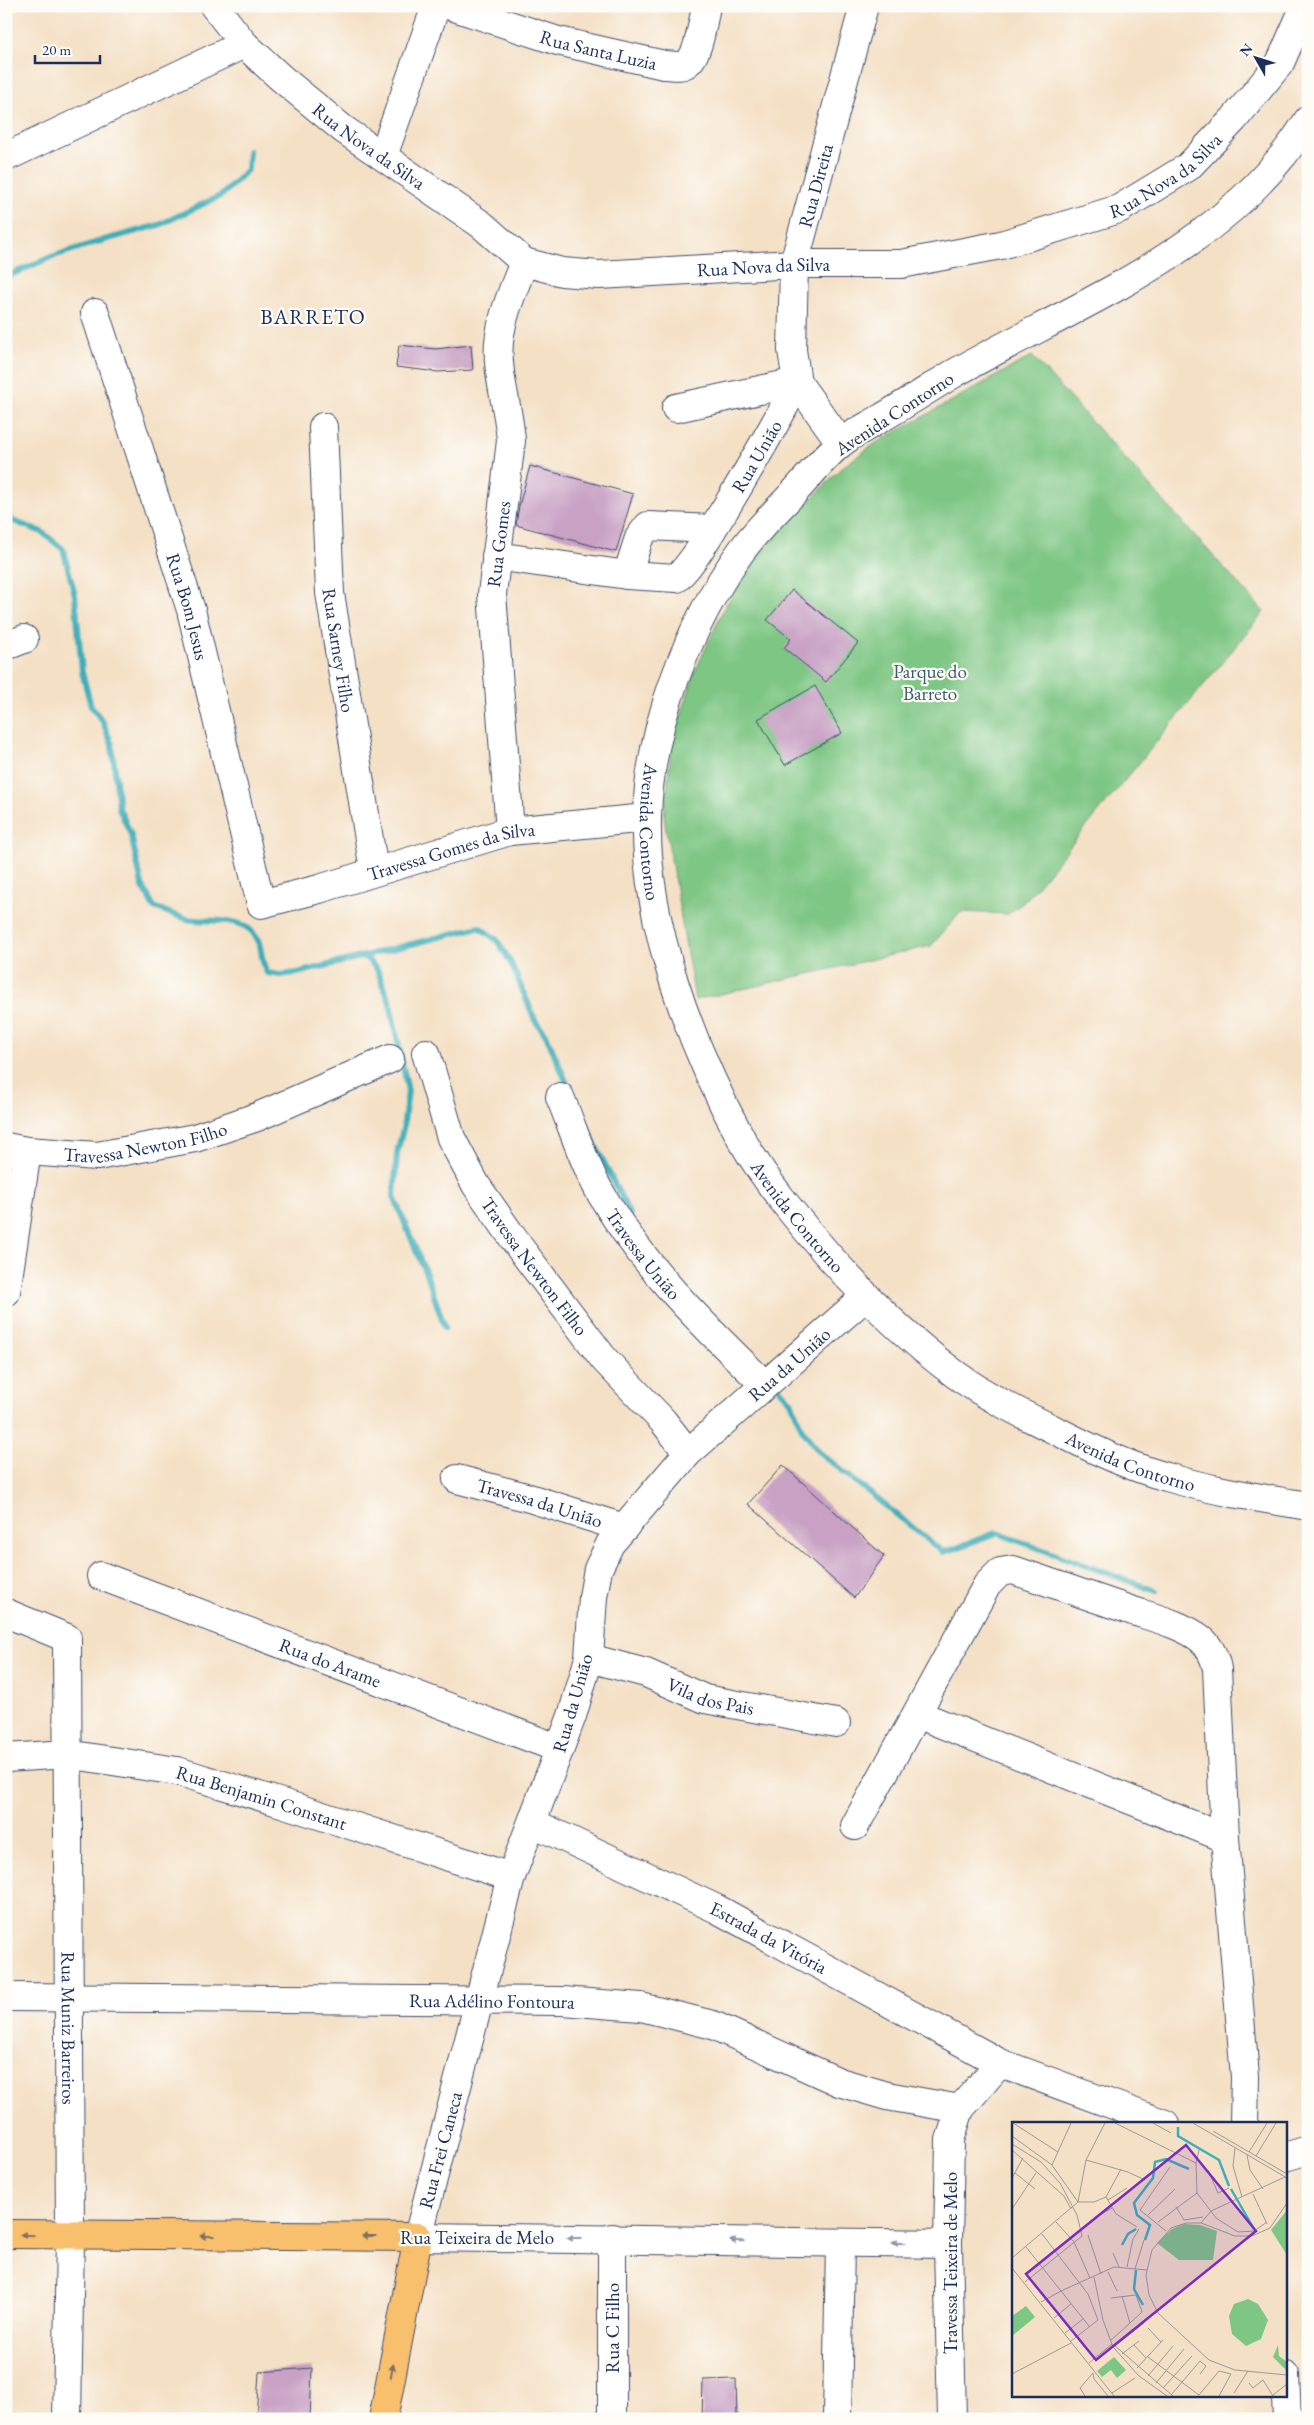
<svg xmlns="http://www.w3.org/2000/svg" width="1314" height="2425" viewBox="0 0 1314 2425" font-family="'EB Garamond',serif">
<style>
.green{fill:#7dc683;stroke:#4c7a70}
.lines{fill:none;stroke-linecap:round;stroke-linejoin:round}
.stream{stroke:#3eaeba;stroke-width:6}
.building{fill:#c8a1c4}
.minor-casing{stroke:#3c4a6d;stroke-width:30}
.major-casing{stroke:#3c4a6d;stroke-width:30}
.minor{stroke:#fff;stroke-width:28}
.major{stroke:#f8bf6c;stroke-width:28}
.oneway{fill:#7e7064}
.oneway2{fill:#8d97ae}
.labels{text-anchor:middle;stroke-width:4.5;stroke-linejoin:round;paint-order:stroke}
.street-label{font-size:19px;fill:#1b2f5e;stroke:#fdfcf7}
.park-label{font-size:19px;fill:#385c69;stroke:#fdfcf7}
.quarter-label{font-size:21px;letter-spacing:1px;fill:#1b2f5e;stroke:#fdfcf7}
.inset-river{fill:none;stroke:#3eaeba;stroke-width:2.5}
.inset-road{fill:none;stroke:#9d999c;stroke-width:1}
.view{fill:#7b2cbf;fill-opacity:0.15;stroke:#7b2cbf;stroke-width:2.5}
.inset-edge{fill:none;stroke:#1b2f5e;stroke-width:2.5}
</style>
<rect width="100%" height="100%" fill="#fdfcf7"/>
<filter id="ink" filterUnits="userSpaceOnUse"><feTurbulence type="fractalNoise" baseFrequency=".02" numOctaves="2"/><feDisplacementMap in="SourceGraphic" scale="10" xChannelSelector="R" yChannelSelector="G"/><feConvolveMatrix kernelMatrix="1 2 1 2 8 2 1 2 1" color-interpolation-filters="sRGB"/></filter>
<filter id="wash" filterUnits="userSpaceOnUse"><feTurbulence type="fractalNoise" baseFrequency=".0096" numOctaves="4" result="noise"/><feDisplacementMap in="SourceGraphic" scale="20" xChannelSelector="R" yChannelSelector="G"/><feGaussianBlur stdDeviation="1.12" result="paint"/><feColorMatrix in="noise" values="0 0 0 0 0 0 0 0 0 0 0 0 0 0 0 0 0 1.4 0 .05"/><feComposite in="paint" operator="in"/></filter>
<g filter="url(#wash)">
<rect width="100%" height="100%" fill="#f4e0c5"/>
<!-- green -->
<path class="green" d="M1032,356L1264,612L1025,901L1008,914L961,912L931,946L695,1000L664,818L671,748L694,674L724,608L761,552L841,468L876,443Z"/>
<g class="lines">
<!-- stream -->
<path class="stream" d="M6,277L51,257L97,242L159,225L222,195L248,169L249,151
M6,512L13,521L42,532L63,549L75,595L82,672L91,706L103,722L112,745L119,808L131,835L142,885L154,907C165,911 176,916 187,919C212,924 243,912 258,940C262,948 261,962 267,973L280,975L297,973L479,927L497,940L512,965L535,1020L547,1037L571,1093
M364,956L377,969L390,1003L408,1091L403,1129L397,1153L394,1197L429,1281L445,1328
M581,1116L630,1215
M776,1385L791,1401L802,1429L819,1452L943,1552C962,1548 978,1538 997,1533L1156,1591"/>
</g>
<g id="blocks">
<!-- building -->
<path class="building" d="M399,345L435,349L471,345L473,370L438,372L396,367Z
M530,466L633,494L616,552L516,525L519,506Z
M792,590L858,643L826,682L784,648L791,639L767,620Z
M815,686L842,733L785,765L758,719Z
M783,1465L884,1556L854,1598L748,1504Z
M312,2368L310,2419H256L259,2372Z
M736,2379L737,2419H702L703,2380Z"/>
</g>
</g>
<g filter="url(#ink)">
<use href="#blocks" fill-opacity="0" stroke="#3c4a6d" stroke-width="1"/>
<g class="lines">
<!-- minor casing -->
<g class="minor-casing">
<g id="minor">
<path id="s1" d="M214,6L244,44L281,78L343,129L482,225L524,262L562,272L599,275L794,264H901L1001,245L1119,209L1188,167L1234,119L1280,63L1305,6"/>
<path id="s2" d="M451,6L558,41L664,65C671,65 681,68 687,63C699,55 703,20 706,6"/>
<path id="s3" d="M1308,120C1228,250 1080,302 953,374C930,388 907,403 883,417C869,426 852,433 840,444C824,457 811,474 797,489C779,509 758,528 742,550C689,623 649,727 647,818C644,922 692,1049 742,1140C765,1181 797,1219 828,1255C867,1299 908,1339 955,1374C988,1398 1026,1416 1063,1434C1097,1451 1130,1467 1167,1477C1213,1491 1260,1498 1308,1506"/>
<path d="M383,156L436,6"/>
<path d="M6,157L244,44"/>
<path id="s4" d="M95,313L191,610L261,904L319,889L510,831L647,818"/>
<path d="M676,408L797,382"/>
<path id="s5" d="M323,427L330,593L374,871"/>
<path id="s6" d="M841,443L797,382L792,350L794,264L864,6"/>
<path id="s7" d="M496,556L627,575L677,578C697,558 710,532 725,509C751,466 775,426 797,382"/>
<path d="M627,575L639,538L648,526L712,529"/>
<path d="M6,646L24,639"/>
<path id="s8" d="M510,831L492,594L511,441C509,408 496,374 499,342C502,314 514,288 524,262"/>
<path id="s9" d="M426,1053L451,1138L476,1185L520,1248L604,1359L663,1421L688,1453"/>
<path id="s10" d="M560,1097C573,1128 583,1162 600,1192C642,1266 704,1326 765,1385"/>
<path id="s11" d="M6,1147L27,1151L97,1156L195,1138L257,1117L390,1059"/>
<path d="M6,1292L27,1151"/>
<path d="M865,1297L688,1453L610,1544L598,1569L593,1597L589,1658L572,1716L511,1877L418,2237L948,2244"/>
<path id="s12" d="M457,1479L526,1497L624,1528"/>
<path id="s13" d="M101,1576L560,1749"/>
<path id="s14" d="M6,1613L67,1638L70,2236L67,2419"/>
<path id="s15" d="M589,1658L646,1673L705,1699L836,1723"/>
<path d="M917,1714L1225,1838L1245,2077L1244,2124"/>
<path id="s16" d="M6,1758L67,1754L177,1771L285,1804L511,1877"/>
<path id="s17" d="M533,1823L717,1909L1000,2063L1165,2124"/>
<path d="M855,1826L987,1585L1000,1572L1013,1570C1053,1584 1093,1597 1133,1611C1155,1618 1183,1625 1201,1639C1210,1647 1215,1658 1217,1669L1225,1838"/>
<path id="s18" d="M6,1997L563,2001L641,2007L713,2025L839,2082L887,2096L960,2109"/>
<path d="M1285,2157L1308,2150"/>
<path d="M612,2238V2419"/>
<path d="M1285,2375L1287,2419"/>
<path d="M837,2419L840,2243"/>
<path d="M952,2419L948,2244L950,2140L960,2109L1000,2063"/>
</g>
</g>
<!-- major casing -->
<g class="major-casing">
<path id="major" d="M6,2234L418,2237L383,2419"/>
</g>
<!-- minor -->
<use href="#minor" class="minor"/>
<!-- major -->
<use href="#major" class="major"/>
</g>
<!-- one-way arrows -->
<defs><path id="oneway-solid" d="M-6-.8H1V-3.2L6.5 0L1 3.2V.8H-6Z" transform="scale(1.25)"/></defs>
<g class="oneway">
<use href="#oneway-solid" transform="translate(27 2235) rotate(-179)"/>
<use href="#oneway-solid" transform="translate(207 2236) rotate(-180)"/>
<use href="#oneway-solid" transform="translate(369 2236) rotate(-180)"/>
<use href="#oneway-solid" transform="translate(392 2371) rotate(-79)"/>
</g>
<g class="oneway2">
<use href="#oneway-solid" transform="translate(574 2238) rotate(-180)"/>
<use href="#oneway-solid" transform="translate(737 2241) rotate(-179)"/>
<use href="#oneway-solid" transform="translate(899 2243) rotate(-180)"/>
</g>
</g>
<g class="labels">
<!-- street labels -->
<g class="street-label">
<text dy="7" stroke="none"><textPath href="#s2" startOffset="154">Rua Santa Luzia</textPath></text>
<text dy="7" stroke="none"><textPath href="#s1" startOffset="210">Rua Nova da Silva</textPath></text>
<text dy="7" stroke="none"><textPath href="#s1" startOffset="1065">Rua Nova da Silva</textPath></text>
<text dy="7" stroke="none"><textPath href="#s6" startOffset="275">Rua Direita</textPath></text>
<text dy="7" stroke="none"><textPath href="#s1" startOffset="645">Rua Nova da Silva</textPath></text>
<text transform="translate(894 413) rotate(-33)" y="7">Avenida Contorno</text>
<text dy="7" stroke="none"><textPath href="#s7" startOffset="328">Rua União</textPath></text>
<text dy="7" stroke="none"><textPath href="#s8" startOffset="288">Rua Gomes</textPath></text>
<text dy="7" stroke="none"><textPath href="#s4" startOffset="308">Rua Bom Jesus</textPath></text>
<text dy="7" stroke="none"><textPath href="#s5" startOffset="224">Rua Sarney Filho</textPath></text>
<text dy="7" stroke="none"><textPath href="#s3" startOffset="1022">Avenida Contorno</textPath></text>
<text dy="7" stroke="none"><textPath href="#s4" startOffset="812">Travessa Gomes da Silva</textPath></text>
<text dy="7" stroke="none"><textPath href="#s11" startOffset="141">Travessa Newton Filho</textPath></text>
<text dy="7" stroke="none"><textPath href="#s3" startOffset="1442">Avenida Contorno</textPath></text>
<text dy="7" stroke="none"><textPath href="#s10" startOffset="179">Travessa União</textPath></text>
<text dy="7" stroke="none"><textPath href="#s9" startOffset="242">Travessa Newton Filho</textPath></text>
<text transform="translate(789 1364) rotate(-41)" y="7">Rua da União</text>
<text dy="7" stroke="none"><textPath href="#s3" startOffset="1862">Avenida Contorno</textPath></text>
<text dy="7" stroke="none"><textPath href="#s12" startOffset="86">Travessa da União</textPath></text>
<text dy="7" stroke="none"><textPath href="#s13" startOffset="245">Rua do Arame</textPath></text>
<text dy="7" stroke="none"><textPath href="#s15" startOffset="128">Vila dos Pais</textPath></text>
<text transform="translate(572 1703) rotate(-74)" y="7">Rua da União</text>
<text dy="7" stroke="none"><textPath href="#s16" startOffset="261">Rua Benjamin Constant</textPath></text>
<text dy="7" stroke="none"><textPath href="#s17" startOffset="262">Estrada da Vitória</textPath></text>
<text dy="7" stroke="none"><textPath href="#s18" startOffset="486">Rua Adélino Fontoura</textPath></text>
<text dy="7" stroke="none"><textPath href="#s14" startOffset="456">Rua Muniz Barreiros</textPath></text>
<text transform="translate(440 2150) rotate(-75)" y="7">Rua Frei Caneca</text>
<text x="477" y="2244">Rua Teixeira de Melo</text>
<text transform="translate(950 2263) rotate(-90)" y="7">Travessa Teixeira de Melo</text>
<text transform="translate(612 2328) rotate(-90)" y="7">Rua C Filho</text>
</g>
<!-- park labels -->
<g class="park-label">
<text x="930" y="678">Parque do<tspan x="930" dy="22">Barreto</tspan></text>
</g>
<!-- quarter labels -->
<g class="quarter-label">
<text x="313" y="324">BARRETO</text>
</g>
</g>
<!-- overview -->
<g transform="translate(1012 2122)">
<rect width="275" height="275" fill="#f4e0c5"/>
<path d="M275,88V133L259,108ZM172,102L188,103L205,109L201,138H167L145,121L160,107ZM236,177L246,182L256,198L249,217L234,224L220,212L217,194L222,182ZM14,184L23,195L0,214V194ZM266,223L267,234L275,240V249L261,235ZM102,235L114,248L105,256L99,248L90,255L85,249Z" fill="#7dc683"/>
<path class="inset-river" d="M166,5V14L207,38L217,64M219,67L242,107M133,118L138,103L125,93L122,81L141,56L143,40L154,37L177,47M110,123L116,112L124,107M124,148L122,167L131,183"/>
<path class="inset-road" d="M1,1L46,30M103,1L184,41M141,1L159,11M181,1L275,56M201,9L275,52M0,14L40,43L66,80H82L94,75M0,22L29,40L48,61L65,93L70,114L13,160M223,26L221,44L230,75M0,28L52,74L59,87M187,28L184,41L185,71L204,96L226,110L242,109L255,100M237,30L255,1M235,33L238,48L251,67M244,34L264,1M74,38L116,50L133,58M40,43L59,1M196,48L206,71L217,66M3,51L23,67M0,56L11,36M241,72L255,102M94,75L104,92L125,105M94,75L109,47M96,78L115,66M275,81L258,106L240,114H223L189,101H174L159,106L140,128L134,153L137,173L146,191L197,238L223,248L275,253M164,85L172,98L191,95M0,87L24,51M136,93L163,67M82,96L100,86M44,100L62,120L78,156M146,100L185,71M189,101L199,89L273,55M154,109L128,88L158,45M30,112L76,172L86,198M76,113L89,152M14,125L49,169L29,180M101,131L107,145M0,136L66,80L74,38L93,1M115,145L121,117L127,107M0,146L102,274M123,147L132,118M96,150L105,169M82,155L91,198L101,225L127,254L155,274M99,176L124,173L130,190L118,201M42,196L59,182M77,204L49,169L102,145L135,148M136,206L149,220M53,211L71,197M59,219L86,198M98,219L118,201L110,174M102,223L161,274M122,223L134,236M103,224L132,201M110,232L127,219M136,235L187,273L207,249L219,252L207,274M77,241L100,222M125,246L151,218M81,251L82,257L96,274M0,252L59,221M136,254L161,224M144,261L172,227M237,261L241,266L251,258L261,274M151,266L180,234M100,271L123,256M222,271L236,249M159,273L188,239L194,244L188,252M261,273L275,262M73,274L68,266L81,251"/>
<path class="view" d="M174,23L244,109L84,238L14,152Z"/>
<rect width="275" height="275" class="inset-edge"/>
</g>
<!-- margin -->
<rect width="1314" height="2425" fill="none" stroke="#fdfcf7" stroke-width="25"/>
<!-- north arrow -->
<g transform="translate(1256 58) rotate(309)" stroke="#fdfcf7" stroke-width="4" paint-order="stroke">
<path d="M0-4L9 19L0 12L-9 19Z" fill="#1b2f5e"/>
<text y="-8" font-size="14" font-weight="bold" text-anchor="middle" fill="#1b2f5e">N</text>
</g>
<!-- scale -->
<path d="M35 55v8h65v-8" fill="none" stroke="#1b2f5e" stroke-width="2.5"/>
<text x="42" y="55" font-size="15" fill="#1b2f5e" stroke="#fdfcf7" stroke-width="4" paint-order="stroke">20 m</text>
</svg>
